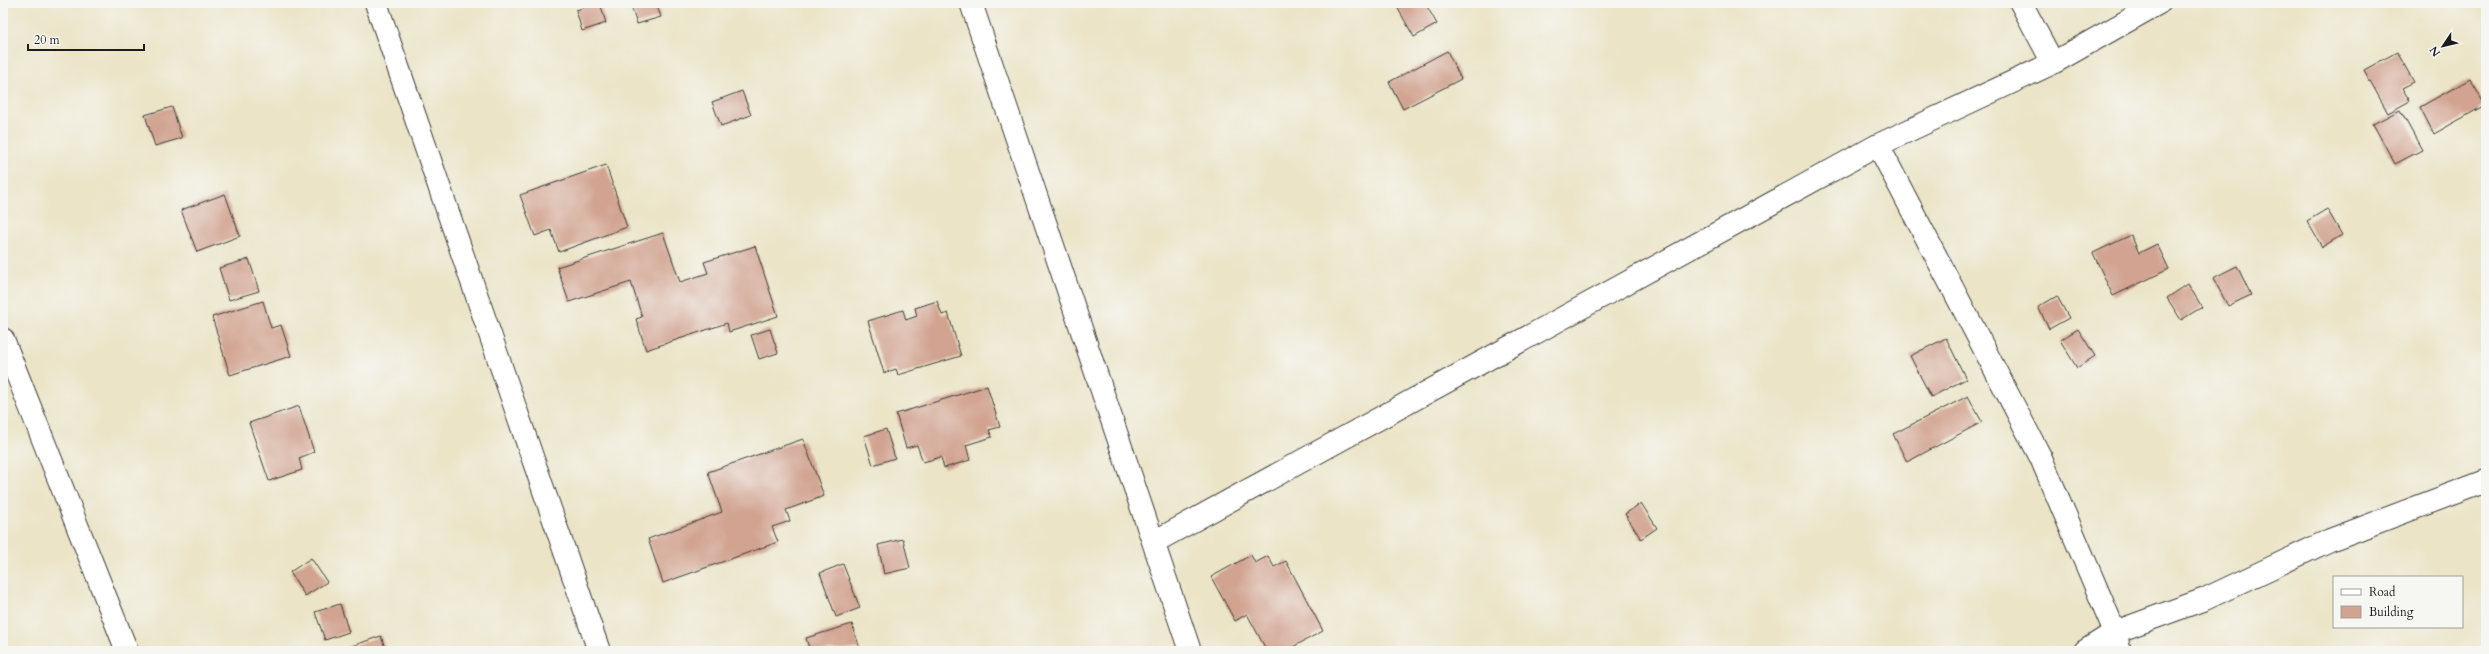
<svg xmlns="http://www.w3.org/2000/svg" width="2489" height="654" viewBox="0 0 2489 654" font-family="Cardo,serif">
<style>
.building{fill:#d1a390}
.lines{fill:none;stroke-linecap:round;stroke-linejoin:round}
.minor-casing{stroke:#3b3a36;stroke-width:24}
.minor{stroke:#fff;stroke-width:22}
</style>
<rect width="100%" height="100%" fill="#f6f6f2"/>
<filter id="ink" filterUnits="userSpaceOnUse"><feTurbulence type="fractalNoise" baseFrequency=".025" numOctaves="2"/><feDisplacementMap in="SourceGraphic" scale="8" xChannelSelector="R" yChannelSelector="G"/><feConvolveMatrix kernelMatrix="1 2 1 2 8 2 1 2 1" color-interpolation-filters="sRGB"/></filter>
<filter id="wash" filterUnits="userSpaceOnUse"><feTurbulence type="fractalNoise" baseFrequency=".012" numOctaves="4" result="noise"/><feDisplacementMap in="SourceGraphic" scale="16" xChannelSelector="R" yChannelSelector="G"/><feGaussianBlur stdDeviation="0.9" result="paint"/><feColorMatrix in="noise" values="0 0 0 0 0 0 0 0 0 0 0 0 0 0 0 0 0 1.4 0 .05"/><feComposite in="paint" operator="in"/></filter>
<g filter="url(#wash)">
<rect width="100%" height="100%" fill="#ebe4c7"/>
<g id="blocks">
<!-- building -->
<path class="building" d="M600,3L606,23L582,31L576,10Z
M630,3H656L661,17L637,24Z
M1404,3H1425L1437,24L1414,37L1397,7Z
M1447,51L1461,79L1403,109L1389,82Z
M2397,52L2414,82L2402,88L2410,101L2388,113L2364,70Z
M2470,79L2485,105L2434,134L2420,107Z
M742,91L751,115L721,126L712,102Z
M172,107L182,138L155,146L145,115Z
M2400,110L2422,150L2395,164L2373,124Z
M606,165L627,227L559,252L551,230L535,236L520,195Z
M225,194L240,236L197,252L181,210Z
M2327,209L2342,235L2322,247L2307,221Z
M663,233L680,282L708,273L704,262L755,246L778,316L729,332L727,323L646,350L636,319L642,317L631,282L569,302L557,267Z
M2131,235L2139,253L2157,244L2169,269L2113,296L2093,253Z
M249,259L259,291L229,300L219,268Z
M2237,266L2251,295L2228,306L2213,278Z
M2188,284L2202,307L2181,320L2167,298Z
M2057,296L2069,318L2049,329L2038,307Z
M263,301L271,328L281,325L291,356L230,375L212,317Z
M937,301L942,315L948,313L961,356L898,375L896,369L884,373L868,321L903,310L906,320L917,316L915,308Z
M770,329L778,353L759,359L751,335Z
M2078,329L2095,356L2077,368L2060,340Z
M1946,338L1966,379L1931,397L1910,356Z
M987,386L1000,427L989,430L992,437L966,445L970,460L944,468L941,457L923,462L917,445L906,448L896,414Z
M1968,396L1982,422L1907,462L1893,434Z
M299,406L314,452L299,458L302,470L269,481L249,423Z
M886,429L895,458L873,465L864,436Z
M803,439L824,496L786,510L790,521L772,527L778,542L663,583L648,539L722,512L708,472Z
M1641,503L1657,528L1641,539L1625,514Z
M903,539L910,568L884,574L878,545Z
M1251,555L1255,563L1268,556L1274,567L1286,561L1323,631L1285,651H1267L1247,614L1235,621L1211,577Z
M311,558L327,582L305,596L290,572Z
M843,564L860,608L836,617L820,573Z
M340,604L349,632L325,640L315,612Z
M852,624L860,649L810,651L806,638Z
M381,636L386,651H337Z"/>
</g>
</g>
<g filter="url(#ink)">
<use href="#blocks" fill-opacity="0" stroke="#3b3a36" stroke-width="1"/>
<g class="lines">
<!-- minor casing -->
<g class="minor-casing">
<path id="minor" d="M376,3L599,651
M971,3L1190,651
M2021,3L2053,63
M1878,145L2041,458L2115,632L2120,651
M3,339L127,651
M1154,542L1878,145L2053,63L2159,3
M2085,651L2115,632L2205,599L2330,540L2486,481"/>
</g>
<!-- minor -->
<use href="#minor" class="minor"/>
</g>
</g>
<!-- margin -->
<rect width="2489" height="654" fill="none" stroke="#f6f6f2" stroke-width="16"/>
<!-- legend -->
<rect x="2333" y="576" width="130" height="52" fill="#f6f6f2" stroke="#9f9f9c"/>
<rect x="2341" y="589" width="20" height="6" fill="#ffffff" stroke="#9f9f9c"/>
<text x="2369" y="596" font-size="12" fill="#1c1c1c">Road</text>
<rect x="2341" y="606" width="20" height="12" fill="#d1a390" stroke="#9f9f9c"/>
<text x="2369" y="616" font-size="12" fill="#1c1c1c">Building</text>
<!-- north arrow -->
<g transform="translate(2443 46) rotate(235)" stroke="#f6f6f2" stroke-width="3" paint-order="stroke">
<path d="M0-3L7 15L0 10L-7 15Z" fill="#1c1c1c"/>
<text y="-6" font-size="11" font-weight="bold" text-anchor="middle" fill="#1c1c1c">N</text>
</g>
<!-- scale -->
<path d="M28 44v6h116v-6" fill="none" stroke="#1c1c1c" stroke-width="2"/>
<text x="34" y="44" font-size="12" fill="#1c1c1c" stroke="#f6f6f2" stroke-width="3" paint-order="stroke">20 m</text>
</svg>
